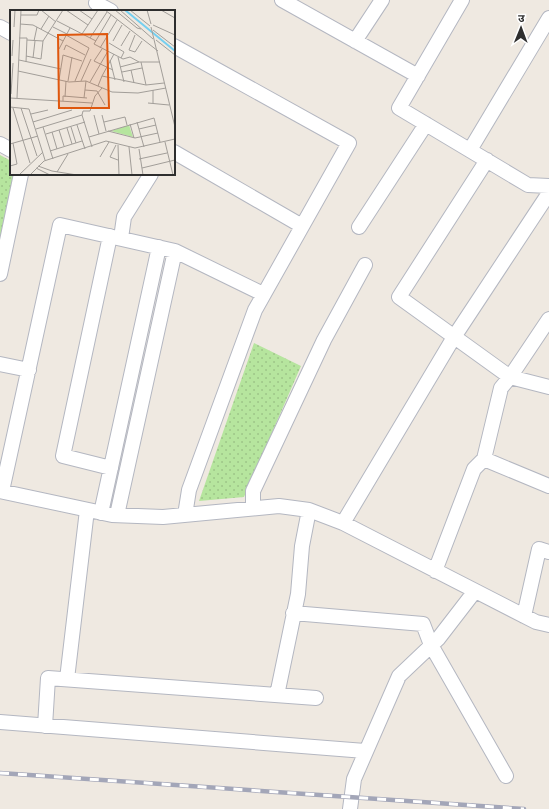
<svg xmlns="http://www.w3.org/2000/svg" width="549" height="809" viewBox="0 0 549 809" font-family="Figtree,'Noto Sans Devanagari',sans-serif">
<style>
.park{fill:url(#park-dots)}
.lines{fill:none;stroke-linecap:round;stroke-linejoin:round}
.minor-casing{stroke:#b4b7c1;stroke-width:16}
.minor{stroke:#fff;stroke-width:14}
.rail-casing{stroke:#a3a6b8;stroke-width:4.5}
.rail{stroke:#fff;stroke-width:3;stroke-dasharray:9;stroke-linecap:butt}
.inset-river{fill:none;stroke:#75cff0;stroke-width:2}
.inset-road{fill:none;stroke:#a29e99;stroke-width:1}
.view{fill:#df570e;fill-opacity:0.15;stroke:#df570e;stroke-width:2}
.inset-edge{fill:none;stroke:#2e2e2e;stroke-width:2}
</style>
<defs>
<pattern id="park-dots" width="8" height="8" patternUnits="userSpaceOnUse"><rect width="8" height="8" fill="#b6e59e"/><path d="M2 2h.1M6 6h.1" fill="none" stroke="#9dc588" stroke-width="1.8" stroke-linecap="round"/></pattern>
</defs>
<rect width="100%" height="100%" fill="#efe9e1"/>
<!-- park -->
<path class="park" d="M0,155L11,161V174H15L0,248Z
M254,343L301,366L244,497L199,501Z"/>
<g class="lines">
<!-- minor casing -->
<g class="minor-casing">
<path id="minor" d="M282,0L418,76
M462,0L399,108L528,185L549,186
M96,3L111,11
M0,27L11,33
M355,41L382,0
M174,46L349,143L255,310L189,490L185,515
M0,144L11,150
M470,150L549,18
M174,152L302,226
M487,160L399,297L510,377L549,387
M359,227L426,124
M110,236L63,456L111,468
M121,238L124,217L151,174
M0,274L21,174
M0,364L29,370
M484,459L501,388L510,377L549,319
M0,491L112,515L163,517L279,506L309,510L343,523L536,622L549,625
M2,491L60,225L175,251L263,294
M253,508V491L324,340L365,265
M101,513L159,247
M117,515L175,251
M343,523L454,337L549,193
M435,571L474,469L484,459L549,486
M293,613L423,624L431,645L506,776
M524,616L539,549L549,552
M67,679L87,510
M277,695L298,594L302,546L309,510
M0,722L365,751
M45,726L48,678L316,698
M350,809L354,779L399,676L438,639L475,591"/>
</g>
<!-- minor -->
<use href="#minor" class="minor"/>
<!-- rail casing -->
<g class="rail-casing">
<path id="rail" d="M0,773L524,809"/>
</g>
<!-- rail -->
<use href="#rail" class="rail"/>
</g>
<!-- overview -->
<g transform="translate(10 10)">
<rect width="165" height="165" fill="#efe9e1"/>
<path d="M119,115L123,127L101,121Z" fill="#b6e59e"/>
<path class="inset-river" d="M115,0L165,41"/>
<path class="inset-road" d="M31,0L46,12M56,0L78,15M69,0L82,9M95,0L148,41M105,0L127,18L131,19M110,0L143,29M120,0L140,16M137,0L141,14M151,0L165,8M11,5H27L29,0M101,5L84,34L113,49L120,47L129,52H150M47,11L86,31M10,14L23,15L53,31M143,15L165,25M4,17L5,0M43,17L57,24M141,17L165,117M31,19L39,6M143,20L165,37M72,24L88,0M56,25L79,38L65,71M125,25L119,40L125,42L132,31M9,28H17L16,52M80,28L97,2M17,30L33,31M146,30L165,45M24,31L27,17M103,31L112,15M99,33L114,42L111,48M111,36L120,21M90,38L107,10M49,39L60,18M92,39L84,51L103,60M54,40L56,35L75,45M2,46L3,30M16,46L31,49L33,31L53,0M108,47L114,72M23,48L25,31M9,50L51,59M100,50L105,70M131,52L136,75M110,57L129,52M121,60L124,73M8,61L59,72L76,71L102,82L128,83L156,78M112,62L132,58M92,66L104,44M49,70L53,45L72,51M58,71L62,47M71,71L81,49M80,72L98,41M88,76L92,66L136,75L154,73M75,80L87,81L95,95M143,80V93M1,84L3,53M55,87L56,71M0,88L82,93M7,88L11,0M74,88L76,71M53,91V86L77,88M138,93L159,95M0,97L19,99L35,150M3,98L20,153M11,98L27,146M21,104L38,100M72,105L82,137M84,105L89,124M92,105L96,121M23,112L62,100M94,112L115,107L117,115M127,112L134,137M120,114L124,128M67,115L75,139M33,117L43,149M61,117L66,133M57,118L62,134M26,119L72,105L73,101H80L85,86L92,78M129,119L146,115M49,120L54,136M98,121L125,128L148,123M42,122L47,139M36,124L75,112M79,127L144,108L150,132M155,132L163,165M0,134L28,126M106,135L100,147L108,150M108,135L109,165M119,137L122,165M129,139L133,165M40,141L72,131M90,147L99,132M129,149L157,143M0,156L7,154L3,133M28,156L42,161L67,165M26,158L40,165M132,158L165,150M47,162L58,144M9,165L33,142M20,165L34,151L96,131L125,138L165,129"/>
<path class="view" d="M97,24L99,98H49L48,25Z"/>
<rect width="165" height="165" class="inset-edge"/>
</g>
<!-- north arrow -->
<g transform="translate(521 28) rotate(1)" stroke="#ffffff" stroke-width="3" paint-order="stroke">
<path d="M0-3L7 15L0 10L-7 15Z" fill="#2e2e2e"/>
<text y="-6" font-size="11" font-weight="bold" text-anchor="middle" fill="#2e2e2e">उ</text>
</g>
</svg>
